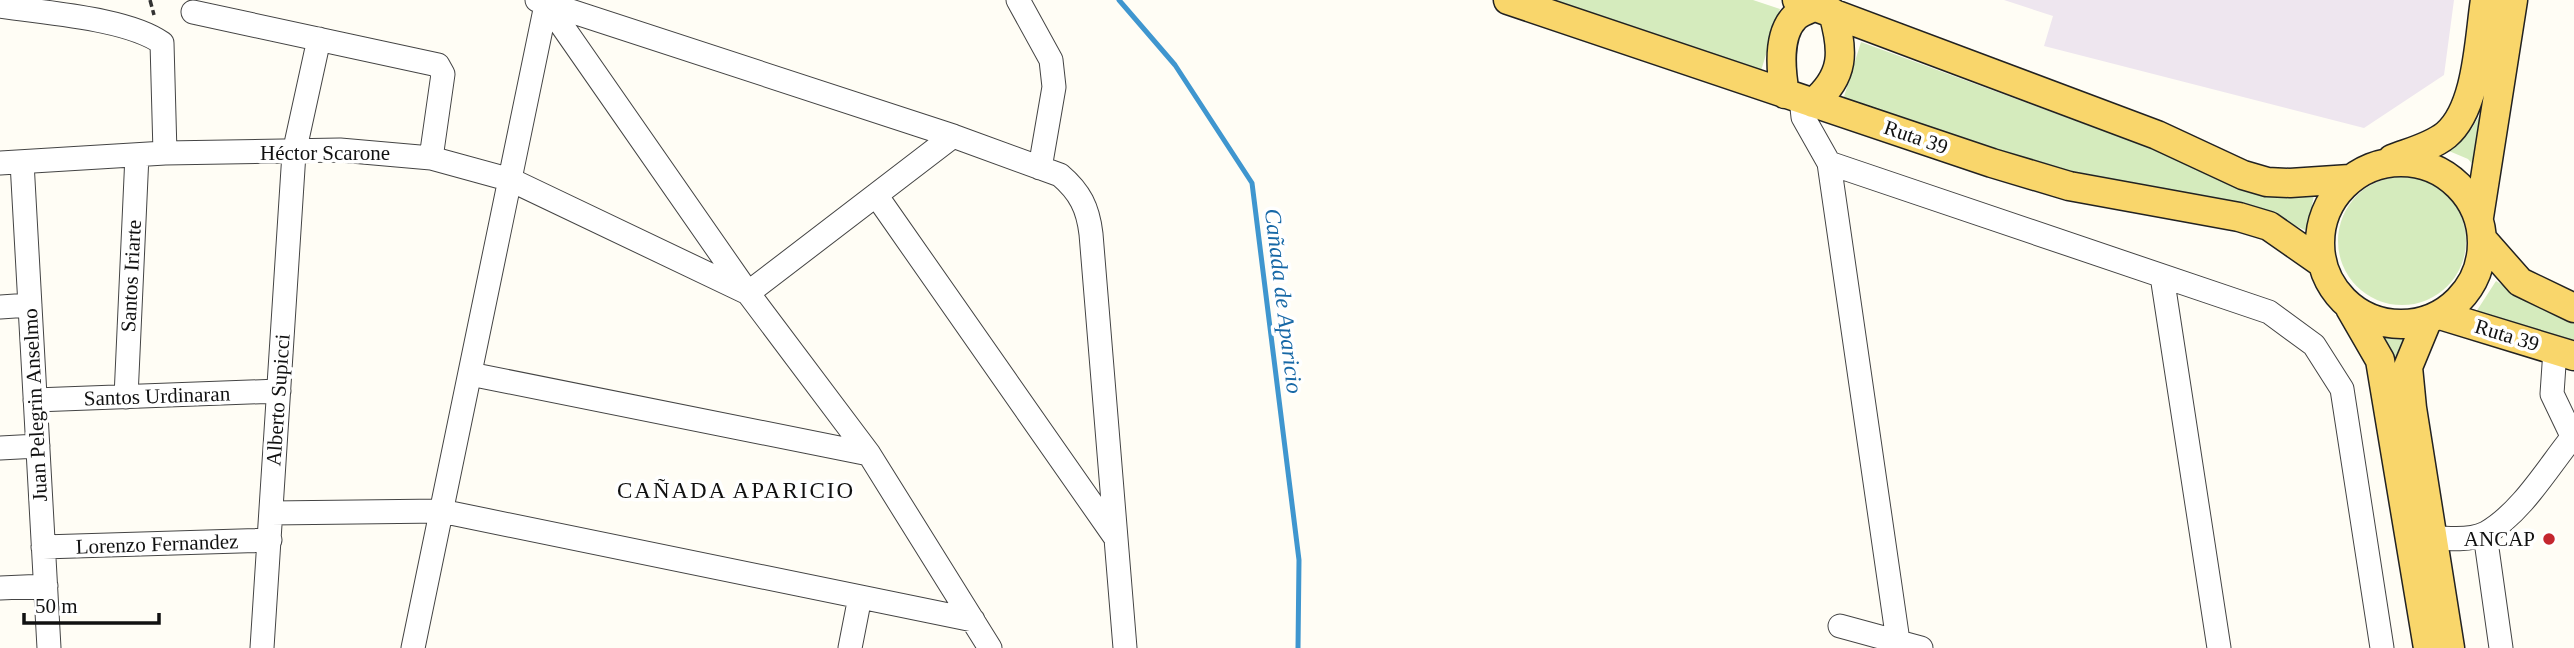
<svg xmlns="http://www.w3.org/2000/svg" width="2574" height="648" viewBox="0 0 2574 648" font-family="'Times New Roman',serif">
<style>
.industrial{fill:#eee6ef}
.green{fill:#d5ebbd}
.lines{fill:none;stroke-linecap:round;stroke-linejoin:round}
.stream{stroke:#3f96cf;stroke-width:5}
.minor-casing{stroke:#444;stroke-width:25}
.major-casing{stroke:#222;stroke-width:31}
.path{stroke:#333;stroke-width:3.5;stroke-dasharray:7 3.5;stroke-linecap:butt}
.minor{stroke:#fff;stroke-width:23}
.major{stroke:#f9d66b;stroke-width:28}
.poi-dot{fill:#c4262e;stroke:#fff;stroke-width:2.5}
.labels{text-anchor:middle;stroke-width:7;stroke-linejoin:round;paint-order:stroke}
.street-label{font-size:21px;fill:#111;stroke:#fff}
.poi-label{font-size:21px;fill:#111;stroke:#fff;text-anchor:end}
.water-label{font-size:23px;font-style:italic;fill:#1768a6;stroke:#fff}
.neighbourhood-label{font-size:23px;letter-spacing:2px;fill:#111;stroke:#fff}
</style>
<rect width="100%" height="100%" fill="#fffdf5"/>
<!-- industrial -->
<path class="industrial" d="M2004,0H2454L2444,75L2364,128L2044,46L2053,16Z"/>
<!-- green -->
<path class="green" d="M1544,0H1753L1780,9L1760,74Z
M1861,42L2202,167L2314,195L2307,231L2247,204L2072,173L1842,103Z
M2489,100L2476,168L2468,159L2449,151L2472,128Z
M2338 241a64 64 0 1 1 128 0a64 64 0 1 1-128 0Z
M2496,281L2538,307L2574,321V343L2476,312Z
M2377,330L2409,333L2397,369Z"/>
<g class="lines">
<!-- stream -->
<path class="stream" d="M1119,0L1175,65L1252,183L1299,560L1298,648"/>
<!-- minor casing -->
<g class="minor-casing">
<path id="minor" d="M537,0L953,136L1060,175C1080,192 1088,208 1091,234L1125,648
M1018,0L1051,60L1054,87L1040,168
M547,4L748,293L869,454L990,648
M0,6C44,13 127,18 162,43L165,153
M193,12L438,65L443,74L431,158
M1801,99L1803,117L1829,163L2269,312L2314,345L2342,389L2382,648
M22,162L49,648
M0,163L165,153L340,150L431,158L511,180L748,293L953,136
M1829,163L1899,648
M876,195L1115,537
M2162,276L2219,648
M0,307L30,305
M2555,350L2552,394L2574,440
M470,374L869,454
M126,397L137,155
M35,400L279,391
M0,448L38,446
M271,513L441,511L973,620
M2485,534L2501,648
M2432,537C2449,539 2471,541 2486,533C2521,513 2547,469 2571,439
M43,547L270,540
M0,588L46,586
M1840,626L1921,648
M262,648L294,153L319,39
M413,648L547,0
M850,648L860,597"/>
</g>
<!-- major casing -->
<g class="major-casing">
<path id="major" d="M1508,0L1992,163L2069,186L2239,217L2269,226L2322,263
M1797,0L2157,135L2243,175L2267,182L2290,183L2350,179
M1785,94C1781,72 1777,35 1795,17C1800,12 1810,9 1816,6
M1813,103C1845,76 1844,51 1833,13
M2392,159C2410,152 2431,147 2446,135C2478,108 2479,38 2485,0
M2320 243a81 81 0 1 1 162 0a81 81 0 1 1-162 0Z
M2479,217L2513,0
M2483,240L2520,282L2574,308
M2350,308L2380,360L2428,648
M2440,315L2574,356
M2427,321L2408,367L2412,408L2450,648"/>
</g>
<!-- path -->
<path class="path" d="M150,0L154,15"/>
<!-- minor -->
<use href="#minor" class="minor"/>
<!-- major -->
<use href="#major" class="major"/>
</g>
<!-- markers -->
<circle class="poi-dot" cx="2549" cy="539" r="7"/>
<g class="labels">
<!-- street labels -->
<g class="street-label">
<text transform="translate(1916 137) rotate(19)" y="7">Ruta 39</text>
<text x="325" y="160">Héctor Scarone</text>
<text transform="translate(131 276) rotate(-87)" y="7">Santos Iriarte</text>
<text transform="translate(2507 335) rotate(17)" y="7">Ruta 39</text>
<text transform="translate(157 396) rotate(-2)" y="7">Santos Urdinaran</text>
<text transform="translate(278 400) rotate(-86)" y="7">Alberto Supicci</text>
<text transform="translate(35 405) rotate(-93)" y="7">Juan Pelegrin Anselmo</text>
<text transform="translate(157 544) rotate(-2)" y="7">Lorenzo Fernandez</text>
</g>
<!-- poi labels -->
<g class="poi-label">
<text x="2535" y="546">ANCAP</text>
</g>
<!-- water labels -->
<g class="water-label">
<text transform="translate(1284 301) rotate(83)" y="8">Cañada de Aparicio</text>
</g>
<!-- neighbourhood labels -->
<g class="neighbourhood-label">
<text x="736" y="498">CAÑADA APARICIO</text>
</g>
</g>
<!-- scale -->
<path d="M24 613v10h135v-10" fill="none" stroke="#111111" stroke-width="3.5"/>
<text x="35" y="613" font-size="21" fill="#111111" stroke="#ffffff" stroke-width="5" paint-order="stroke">50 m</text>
</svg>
